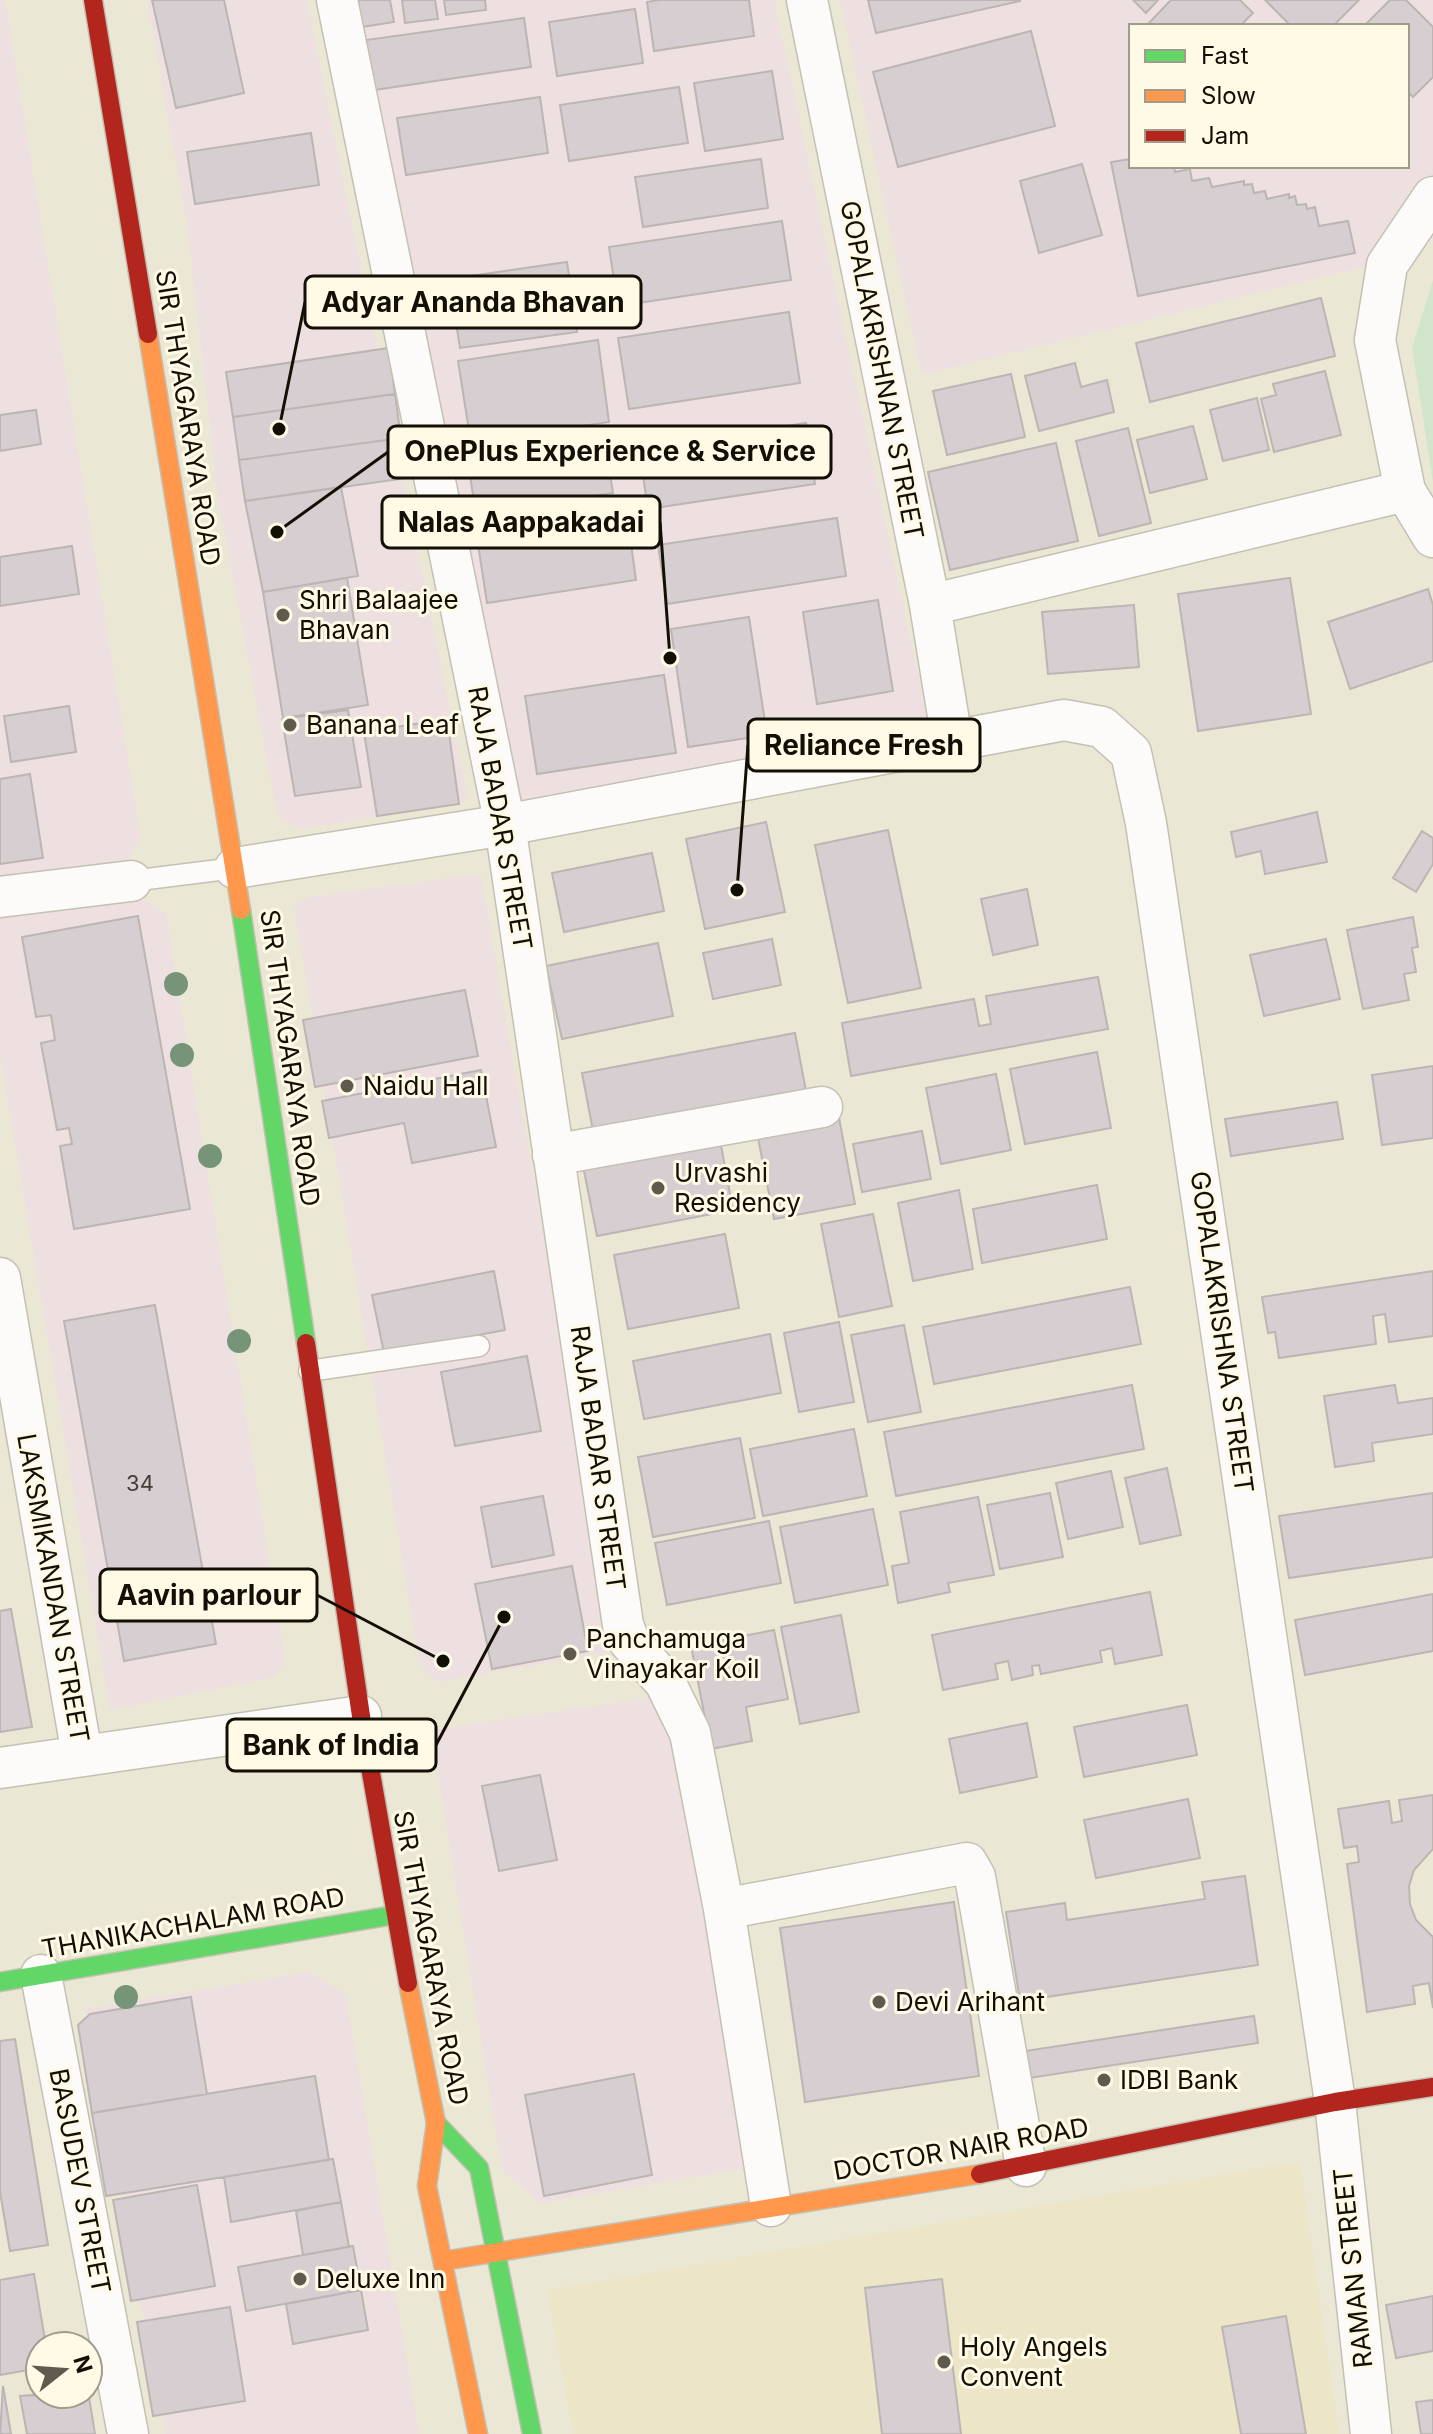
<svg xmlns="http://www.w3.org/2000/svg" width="1433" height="2434" viewBox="0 0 1433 2434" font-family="Inter,sans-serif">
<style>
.commercial{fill:#eee0e0;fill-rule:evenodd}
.built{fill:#ece5c7}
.green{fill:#d1e5cc}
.building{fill:#d6ced0;stroke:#bbb6b3;stroke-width:2}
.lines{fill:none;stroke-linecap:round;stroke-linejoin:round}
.lane-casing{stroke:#c4c1b3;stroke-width:23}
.street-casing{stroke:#c4c1b3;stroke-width:43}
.fast-casing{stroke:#c4c1b3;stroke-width:21}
.slow-casing{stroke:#c4c1b3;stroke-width:21}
.jam-casing{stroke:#c4c1b3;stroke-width:21}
.lane{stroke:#fcfbf9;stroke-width:20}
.street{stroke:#fcfbf9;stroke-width:40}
.fast{stroke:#63d668;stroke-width:18}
.slow{stroke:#ff974d;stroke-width:18}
.jam{stroke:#b3261e;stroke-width:18}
.tree{fill:#769478}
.poi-dot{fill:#5e5b4e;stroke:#fefae6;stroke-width:3}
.labels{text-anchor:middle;stroke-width:6;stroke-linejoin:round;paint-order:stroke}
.number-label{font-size:22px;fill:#433f38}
.street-label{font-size:26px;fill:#120f05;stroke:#fefae6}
.poi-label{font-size:26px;fill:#120f05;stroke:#fefae6;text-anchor:start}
.leader{fill:none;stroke:#120f05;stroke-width:3}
.callout-dot{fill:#120f05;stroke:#fefae6;stroke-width:3}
.callout{fill:#fefae6;stroke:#120f05;stroke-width:3}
.callout-label{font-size:28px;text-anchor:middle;font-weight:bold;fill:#120f05}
</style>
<rect width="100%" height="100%" fill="#ebe7d5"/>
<!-- commercial -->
<path class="commercial" d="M0,0H5L141,840L127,859L0,877Z
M147,0H307L468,801L300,829L278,818L218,496L187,223Z
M359,0H774L929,727L519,802Z
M840,0H1433V185L1363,267L922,375ZM1131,26H1407V166H1131Z
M481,874L615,1651L438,1682L420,1666L294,906L309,897Z
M141,898L166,913L285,1661L275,1677L110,1710L0,1053V916Z
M649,1698L680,1713L758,2166L540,2203L502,2170L431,1730Z
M310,1972L346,1995L419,2434H166L85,2009Z"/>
<!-- built -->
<path class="built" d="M1300,2161L1339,2434H573L547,2290Z"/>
<!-- green -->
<path class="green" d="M1433,281V482L1412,347Z"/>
<!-- building -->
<path class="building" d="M152,0H224L244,93L176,108Z
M358,0H390L394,22L362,27Z
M402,0H435L438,19L405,23Z
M444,0H485L486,10L446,15Z
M659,0H749L754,36L654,51L647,2Z
M868,0H1020V1L876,33Z
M1133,0H1158L1146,13Z
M1171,0H1240L1253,13L1240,26H1146Z
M1265,0H1359L1333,26H1291Z
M1390,0H1406L1433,27V77L1413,97L1407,91V26H1364Z
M635,9L643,63L557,76L549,22Z
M524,18L531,67L374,90L366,40Z
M1031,31L1055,126L898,167L873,72Z
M772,71L783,139L705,151L694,83Z
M679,87L688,143L569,161L560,105Z
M540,97L548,153L406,175L397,118Z
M311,133L319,185L195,204L187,152Z
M761,159L768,208L643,227L635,177Z
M1131,159V166H1174L1175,172L1190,169L1192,181L1209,178L1212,187L1244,181V185L1252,184L1254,193L1265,191L1267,199L1289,194V198L1295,196L1297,205L1306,204L1307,209L1315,207L1319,226L1348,221L1355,253L1138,296L1111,162Z
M1082,164L1102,235L1039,253L1020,181Z
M782,221L791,280L618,306L609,247Z
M567,262L577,332L460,348L449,279Z
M1321,298L1335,356L1150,402L1136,343Z
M789,312L800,383L629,409L618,338Z
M598,340L609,422L471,443L458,361Z
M389,348L395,394L233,417L226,372Z
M1075,363L1081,387L1107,380L1114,412L1039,431L1025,376Z
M1325,371L1341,435L1274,452L1261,399L1276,395L1273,384Z
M1011,374L1025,437L947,455L933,391Z
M395,394L401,438L239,460L233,417Z
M1257,398L1269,450L1223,461L1210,410Z
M36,410L41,444L0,451V415Z
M806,423L815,484L648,509L639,449Z
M1193,426L1207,479L1150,493L1137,440Z
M1128,428L1151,523L1099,536L1076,441Z
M603,430L613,493L476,514L466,450Z
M401,438L407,478L245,501L239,460Z
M1056,443L1078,541L950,570L928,472Z
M341,487L358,576L263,592L245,501Z
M626,508L636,580L487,603L476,531Z
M837,518L846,576L667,604L658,545Z
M72,546L79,594L0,606V557Z
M347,578L368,705L283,718L263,592Z
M1290,578L1311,714L1198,731L1178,594Z
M1428,589L1433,605V661L1350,689L1328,622Z
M878,600L893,691L817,704L803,612Z
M1134,605L1139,667L1048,674L1042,612Z
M749,617L767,735L688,747L671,629Z
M664,675L676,753L537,774L525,696Z
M69,706L76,752L11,762L4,716Z
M348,710L361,787L295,796L282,719Z
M447,719L459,804L377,816L364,732Z
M30,774L43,858L0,864V779Z
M1317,812L1327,862L1265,874L1261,851L1236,857L1231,832Z
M766,822L785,912L705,929L686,839Z
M888,830L921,988L848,1003L815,845Z
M1422,831L1433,838V864L1416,892L1393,878Z
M652,853L664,911L564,932L552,873Z
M1027,889L1038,945L993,955L981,899Z
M138,916L190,1209L74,1229L60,1146L72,1144L69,1128L57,1130L41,1043L55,1040L51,1015L36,1017L22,937Z
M1413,917L1418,947L1412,948L1416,972L1404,974L1409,1000L1363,1009L1347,930Z
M772,939L781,985L713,999L703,953Z
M1326,939L1340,999L1264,1016L1250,955Z
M658,943L673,1016L562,1039L546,966Z
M1098,977L1108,1029L851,1076L842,1023L974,999L979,1026L991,1024L986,996Z
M465,990L478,1056L315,1087L303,1020Z
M795,1033L807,1096L594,1136L582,1073Z
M1097,1052L1111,1128L1025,1144L1010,1069Z
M1433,1066V1138L1382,1145L1372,1075Z
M481,1070L496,1147L412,1163L404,1123L329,1138L322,1101Z
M996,1074L1011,1150L941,1164L926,1088Z
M1337,1102L1343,1139L1231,1156L1225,1119Z
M838,1112L855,1204L774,1219L756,1128Z
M922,1131L931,1179L862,1192L853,1144Z
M720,1140L733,1210L597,1236L583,1166Z
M1097,1185L1107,1239L982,1263L973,1209Z
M959,1190L973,1269L913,1281L898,1203Z
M873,1214L892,1306L839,1317L821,1224Z
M725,1234L739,1308L628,1329L614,1255Z
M494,1271L505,1330L384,1353L372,1295Z
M1433,1271V1336L1389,1342L1385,1314L1373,1316L1376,1344L1279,1358L1275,1332L1268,1333L1262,1297Z
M1130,1287L1141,1344L934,1384L923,1327Z
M155,1305L216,1644L124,1661L64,1321Z
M839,1322L854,1402L799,1412L784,1333Z
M904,1325L921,1412L868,1422L851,1335Z
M770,1334L781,1393L644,1419L633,1361Z
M527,1356L541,1431L455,1446L441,1372Z
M1132,1385L1144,1449L896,1496L884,1432Z
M1395,1385L1398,1403L1433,1398V1434L1372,1443L1374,1461L1335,1467L1324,1396Z
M854,1429L867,1496L763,1516L750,1449Z
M740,1438L755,1518L653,1537L638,1457Z
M1167,1468L1181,1535L1140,1544L1125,1478Z
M1111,1471L1123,1527L1068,1539L1056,1483Z
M1050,1493L1063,1557L1000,1569L987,1505Z
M1433,1493V1557L1289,1578L1279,1516Z
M543,1496L554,1555L492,1567L481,1507Z
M978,1497L994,1575L948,1583L950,1592L898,1603L892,1566L909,1563L900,1512Z
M873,1509L888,1585L795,1603L780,1527Z
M769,1521L781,1583L667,1605L655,1543Z
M572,1566L588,1651L492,1669L475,1584Z
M1150,1592L1162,1655L1115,1664L1112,1648L1100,1651L1102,1662L1041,1674L1039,1665L1032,1666L1033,1675L1012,1680L1008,1661L995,1664L998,1679L943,1690L932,1635Z
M1433,1594V1651L1305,1675L1295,1620Z
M11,1609L32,1727L0,1732V1611Z
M841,1615L859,1712L800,1724L781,1627Z
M774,1630L788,1699L746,1707L752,1741L711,1749L691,1646Z
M1187,1705L1197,1755L1084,1777L1074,1727Z
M1027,1723L1037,1777L960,1793L949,1739Z
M540,1775L557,1860L499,1871L482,1786Z
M1433,1795V1849L1414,1870L1409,1886L1410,1904L1416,1920L1433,1937V2008L1429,1983L1413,1986L1415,2004L1367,2012L1347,1864L1359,1862L1357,1846L1344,1848L1338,1809L1389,1801L1392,1823L1402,1821L1399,1800Z
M1188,1799L1200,1858L1096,1878L1084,1820Z
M1245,1876L1258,1965L1020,2001L1006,1912L1065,1903L1067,1920L1205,1899L1202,1882Z
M954,1902L979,2076L805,2102L780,1928Z
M191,1997L207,2094L92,2113L78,2025L90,2014Z
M1254,2016L1258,2043L1016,2080L1012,2053Z
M15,2039L48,2245L10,2251L0,2192V2041Z
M634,2074L652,2175L544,2196L525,2095Z
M315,2076L329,2160L106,2196L92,2113Z
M333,2159L341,2202L231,2222L224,2177Z
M197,2185L215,2286L131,2301L113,2200Z
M341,2202L349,2247L303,2255L296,2211Z
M353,2246L361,2290L246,2311L238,2267Z
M34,2274L46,2346H40V2368L0,2375V2280Z
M942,2279L961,2434H882L865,2288Z
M361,2290L368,2330L293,2344L286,2304Z
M1433,2296V2351L1396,2358L1386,2305Z
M230,2307L245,2401L153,2416L137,2322Z
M1286,2316L1306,2434H1241L1222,2327Z
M3,2386L11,2434H0Z
M88,2391L95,2434H27L20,2396Z
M1433,2400V2434H1421L1416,2402Z"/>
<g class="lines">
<!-- lane casing -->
<g class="lane-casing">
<path id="lane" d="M131,881L235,868
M309,1371L479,1346"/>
</g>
<!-- street casing -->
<g class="street-casing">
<path id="street" d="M337,0L505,825L623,1625L629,1641L665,1682L690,1733L724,1909L771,2206
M807,0L930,605L952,740
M1433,197L1387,265L1375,340L1405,491L1433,537
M930,605L1405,491
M235,868L505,825L1064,720L1102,727L1131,753L1146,823L1335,2102L1371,2434
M0,897L131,881
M553,1155L822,1107
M0,1278L82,1755
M0,1768L361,1716
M724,1909L967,1863L975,1877L1026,2166
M41,1975L128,2434"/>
</g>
<!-- fast casing -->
<g class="fast-casing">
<path id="fast" d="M241,910L306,1343
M0,1982L394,1915
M436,2123L479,2168L532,2434"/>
</g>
<!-- slow casing -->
<g class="slow-casing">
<path id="slow" d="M148,334L241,910
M408,1983L436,2123L427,2186L478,2434
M443,2261L980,2174"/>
</g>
<!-- jam casing -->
<g class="jam-casing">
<path id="jam" d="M93,0L148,334
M306,1343L361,1716L408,1983
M980,2174L1335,2102L1433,2087"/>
</g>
<!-- lane -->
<use href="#lane" class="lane"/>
<!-- street -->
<use href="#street" class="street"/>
<!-- fast -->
<use href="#fast" class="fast"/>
<!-- slow -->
<use href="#slow" class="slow"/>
<!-- jam -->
<use href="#jam" class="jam"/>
</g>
<!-- trees -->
<g class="tree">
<circle cx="176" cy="984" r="12"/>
<circle cx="182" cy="1055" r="12"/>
<circle cx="210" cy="1156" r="12"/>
<circle cx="239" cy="1341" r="12"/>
<circle cx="126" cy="1997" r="12"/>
</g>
<!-- markers -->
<g class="poi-dot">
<circle cx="283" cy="615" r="8"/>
<circle cx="290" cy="725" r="8"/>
<circle cx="347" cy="1086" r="8"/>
<circle cx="658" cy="1188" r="8"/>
<circle cx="570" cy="1654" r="8"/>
<circle cx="879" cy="2002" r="8"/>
<circle cx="1104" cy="2080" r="8"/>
<circle cx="300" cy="2279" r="8"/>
<circle cx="944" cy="2362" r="8"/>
</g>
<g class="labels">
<!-- number labels -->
<g class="number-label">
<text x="140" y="1491">34</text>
</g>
<!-- street labels -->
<g class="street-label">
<text transform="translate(882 370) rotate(79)" y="9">GOPALAKRISHNAN STREET</text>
<text transform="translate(188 418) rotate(81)" y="9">SIR THYAGARAYA ROAD</text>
<text transform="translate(500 818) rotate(80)" y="9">RAJA BADAR STREET</text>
<text transform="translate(290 1058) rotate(82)" y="9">SIR THYAGARAYA ROAD</text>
<text transform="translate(1222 1332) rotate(82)" y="9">GOPALAKRISHNA STREET</text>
<text transform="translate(598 1458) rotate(82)" y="9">RAJA BADAR STREET</text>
<text transform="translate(53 1588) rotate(80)" y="9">LAKSMIKANDAN STREET</text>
<text transform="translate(193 1923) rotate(-10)" y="9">THANIKACHALAM ROAD</text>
<text transform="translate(431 1958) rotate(79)" y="9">SIR THYAGARAYA ROAD</text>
<text transform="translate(961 2149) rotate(-10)" y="9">DOCTOR NAIR ROAD</text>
<text transform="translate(80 2181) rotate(79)" y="9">BASUDEV STREET</text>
<text transform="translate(1353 2268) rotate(-96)" y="9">RAMAN STREET</text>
</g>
<!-- poi labels -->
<g class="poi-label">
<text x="299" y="609">Shri Balaajee<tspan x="299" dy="30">Bhavan</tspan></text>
<text x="306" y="734">Banana Leaf</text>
<text x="363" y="1095">Naidu Hall</text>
<text x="674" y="1182">Urvashi<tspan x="674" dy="30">Residency</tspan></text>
<text x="586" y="1648">Panchamuga<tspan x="586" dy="30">Vinayakar Koil</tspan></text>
<text x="895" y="2011">Devi Arihant</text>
<text x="1120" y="2089">IDBI Bank</text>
<text x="316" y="2288">Deluxe Inn</text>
<text x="960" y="2356">Holy Angels<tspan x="960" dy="30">Convent</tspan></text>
</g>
</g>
<!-- callouts -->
<path class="leader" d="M279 429L305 302M277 532L388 452M670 658L660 522M737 890L748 745M443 1661L317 1595M504 1617L436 1745"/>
<g class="callout-dot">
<circle cx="279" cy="429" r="8"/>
<circle cx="277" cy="532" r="8"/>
<circle cx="670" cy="658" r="8"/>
<circle cx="737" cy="890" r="8"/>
<circle cx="443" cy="1661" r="8"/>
<circle cx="504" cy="1617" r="8"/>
</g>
<g class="callout">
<rect x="305" y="276" width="336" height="52" rx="8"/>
<rect x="388" y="426" width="443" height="52" rx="8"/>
<rect x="382" y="496" width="278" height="52" rx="8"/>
<rect x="748" y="719" width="232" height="52" rx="8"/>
<rect x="100" y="1569" width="217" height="52" rx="8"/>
<rect x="227" y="1719" width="209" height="52" rx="8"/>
</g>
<g class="callout-label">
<text x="473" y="312">Adyar Ananda Bhavan</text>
<text x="610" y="461">OnePlus Experience &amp; Service</text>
<text x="521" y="532">Nalas Aappakadai</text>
<text x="864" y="755">Reliance Fresh</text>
<text x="209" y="1605">Aavin parlour</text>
<text x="331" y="1755">Bank of India</text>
</g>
<!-- legend -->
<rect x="1129" y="24" width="280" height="144" fill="#fefae6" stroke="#a09c8c" stroke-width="2"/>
<rect x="1145" y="50" width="40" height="12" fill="#63d668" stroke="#a09c8c" stroke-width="2"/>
<text x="1201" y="64" font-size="24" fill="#120f05">Fast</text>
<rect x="1145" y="90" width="40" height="12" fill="#ff974d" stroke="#a09c8c" stroke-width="2"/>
<text x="1201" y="104" font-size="24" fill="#120f05">Slow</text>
<rect x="1145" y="130" width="40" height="12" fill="#b3261e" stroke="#a09c8c" stroke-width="2"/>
<text x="1201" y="144" font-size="24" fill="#120f05">Jam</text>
<!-- north arrow -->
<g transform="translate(64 2370) rotate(73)"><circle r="38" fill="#fefae6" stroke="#a09c8c" stroke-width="2"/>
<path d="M0-6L14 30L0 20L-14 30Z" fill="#5e5b4e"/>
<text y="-12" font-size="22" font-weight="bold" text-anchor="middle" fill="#120f05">N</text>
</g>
</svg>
